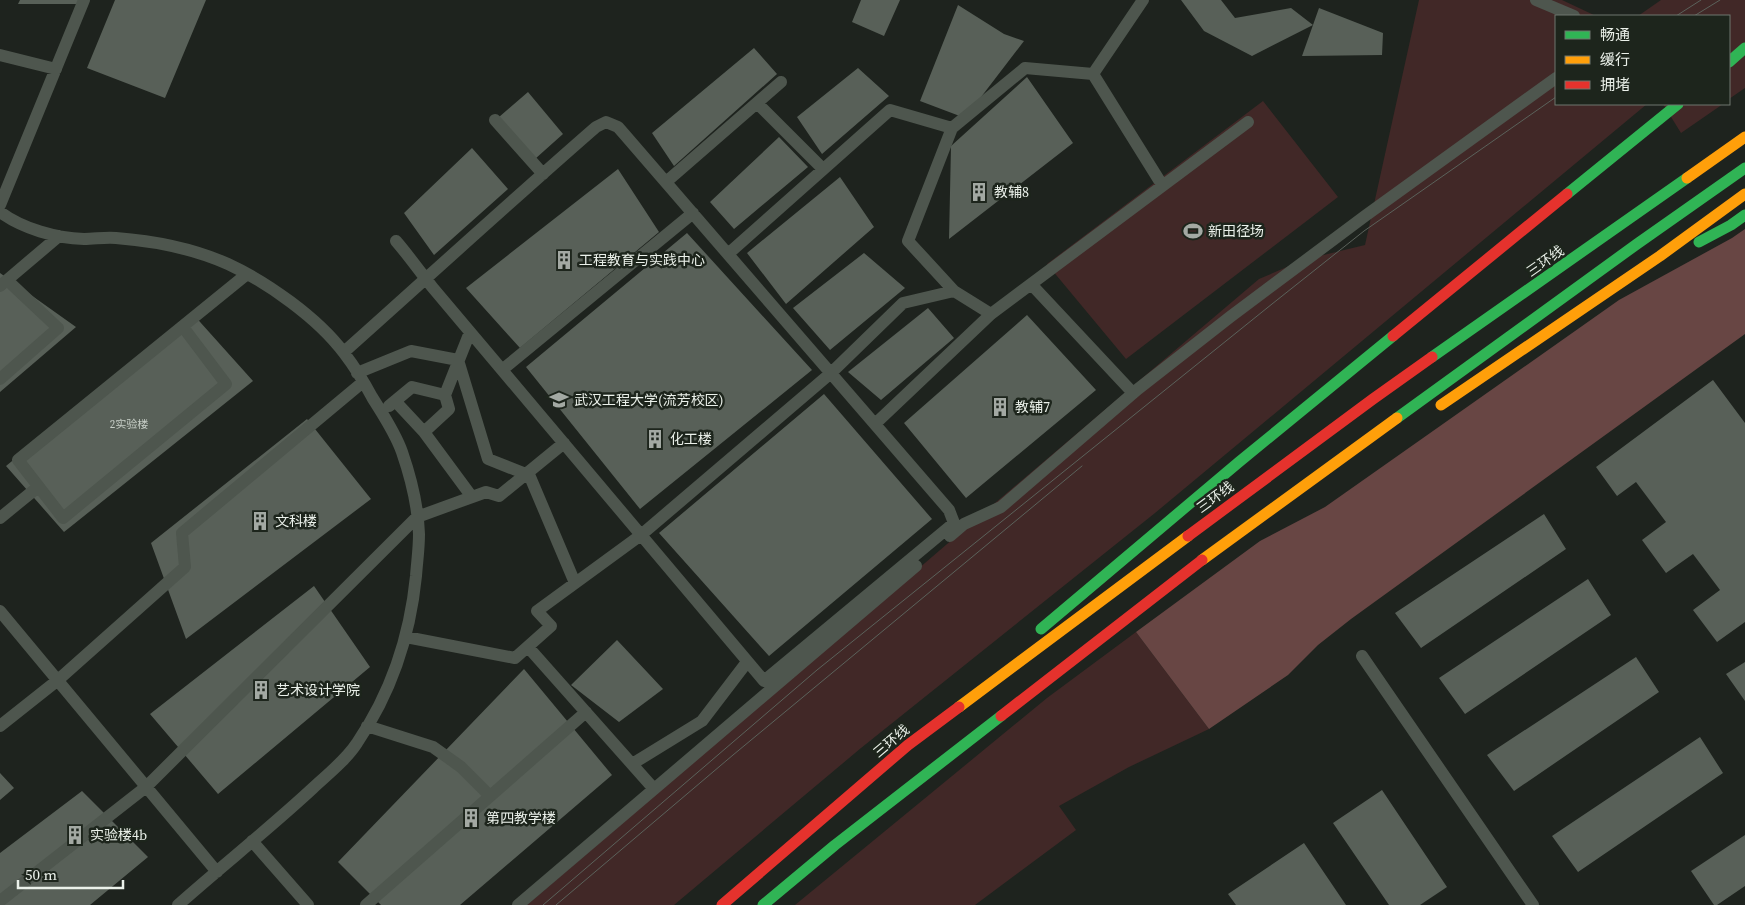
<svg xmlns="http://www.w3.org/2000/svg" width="1745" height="905" viewBox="0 0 1745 905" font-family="'Source Serif 4','Noto Sans SC',serif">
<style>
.green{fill:#412827}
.forest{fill:#684644}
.building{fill:#586058}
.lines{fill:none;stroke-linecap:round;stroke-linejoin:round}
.street{stroke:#4e564e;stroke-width:12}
.fast{stroke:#30b455;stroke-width:11}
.slow{stroke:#ff9f0a;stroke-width:11}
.jam{stroke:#e5322d;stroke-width:11}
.tram{stroke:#5b625b;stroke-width:1}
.labels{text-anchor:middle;stroke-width:5;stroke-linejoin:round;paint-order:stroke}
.number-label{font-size:11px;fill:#c6cdc6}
.poi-label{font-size:14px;fill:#ebf1ea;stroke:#1d251c;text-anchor:start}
.street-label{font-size:14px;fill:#ebf1ea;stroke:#1d251c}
</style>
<rect width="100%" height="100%" fill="#1e231e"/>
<!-- green -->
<path class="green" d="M1419,0H1562L1596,16H1556V104H1647L1155,513L861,748L674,905H527L975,520L1259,279L1303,260L1365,245Z
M1661,0H1745V88L1729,99V16H1638Z
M1263,101L1338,197L1126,359L1047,264Z
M1663,104H1723L1681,133Z
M1136,632L1209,729L1129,767L1059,806L1076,830L975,905H795L1047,698Z"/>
<!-- forest -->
<path class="forest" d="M1745,229V334L1351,619L1318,645L1288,675L1209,729L1136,632L1260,541L1325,507L1619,300L1732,238Z"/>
<!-- building -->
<path class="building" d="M20,0H79L77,4H18Z
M115,0H206L165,98L87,68Z
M861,0H900L884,36L852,22Z
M1181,0H1221L1235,18L1291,8L1313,25L1319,8L1383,33L1382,55L1302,56L1313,25L1252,56L1204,31Z
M958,5L1004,34L1024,41L965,118L920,101Z
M754,48L777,74L674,166L652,133Z
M858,68L889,96L822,154L797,117Z
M1027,77L1073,143L949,239L951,146Z
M528,92L563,134L535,159L499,117Z
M779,137L808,167L734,229L710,202Z
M472,148L508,189L434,255L404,213Z
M618,169L659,232L520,348L466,288Z
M840,177L874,227L786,304L747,253Z
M687,233L812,370L640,509L526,367Z
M864,253L905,288L830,350L793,308Z
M0,273L76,327L0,392Z
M928,308L954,338L881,400L848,372Z
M192,313L253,381L64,532L6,466Z
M1027,315L1096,390L966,498L904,423Z
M1713,380L1745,423V622L1717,642L1693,610L1720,590L1693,554L1666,573L1642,540L1666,522L1636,482L1617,496L1596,467Z
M824,394L932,519L769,656L659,533Z
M307,419L371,499L186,639L151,543Z
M1544,514L1566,549L1421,648L1395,613Z
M1588,579L1611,615L1465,714L1439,678Z
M314,586L370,667L218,794L150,714Z
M617,640L663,689L619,722L571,685Z
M1636,657L1659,692L1514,791L1487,755Z
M1745,662V701L1726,674Z
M524,669L612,775L460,905H381L338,862Z
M1700,737L1723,773L1578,872L1552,836Z
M0,773L14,788L0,800Z
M1382,790L1447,887L1420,905H1389L1333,823Z
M82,791L148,857L90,905H0V853Z
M1745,835V886L1717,905H1714L1691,871Z
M1304,843L1346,905H1236L1228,894Z"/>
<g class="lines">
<!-- street -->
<path class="street" d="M1536,0L1574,16
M0,55L56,69
M1093,74L1159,180
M1093,74L1143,0
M757,103L823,169
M495,120L543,174
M666,182L781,82
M0,205L84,0
M0,212C23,229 56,238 84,239C95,239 105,237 116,238C155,241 192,248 228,264C267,282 318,318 344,353C354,366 364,382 372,397C383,415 395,432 402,452C411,478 418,507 419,534C419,549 417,562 416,576C410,636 391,693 357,743C346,760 328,774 313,788C270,828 223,865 178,905
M728,254L890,110L952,128
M1031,284L1133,393
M0,286L59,236
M991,314L954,291L908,241L952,128L1025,68L1093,74
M183,327L226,384L63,518L18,460L247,274
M344,352C428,277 511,201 596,127L606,122L618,127L625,135L949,510L954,523L764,681L433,288C420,272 409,256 396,241
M502,370L693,213
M357,373L411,351L458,360L488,459L526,474
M0,379L58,328L7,280
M396,402L424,432L472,497
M389,406L412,387L445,395
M875,424L991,314L1248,122
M424,432L449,409L445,395L470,332
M528,472L575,583
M0,518L38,487
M950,536L964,524L1001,507L1138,389L1230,317L1365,216L1556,78
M0,611L217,872
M406,637L515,658L551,626L537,611L641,535L831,373L903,303L954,291
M528,647L654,789
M1362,656L1533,905
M0,726L58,680L185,567L182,533L363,382
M367,726L433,747L461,767L490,796
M632,764L702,721L747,662
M252,841L308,905
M0,901L146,787L417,517L486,492L499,496L564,443
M366,905L586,712
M518,905L916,566"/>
<!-- fast -->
<path class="fast" d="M1729,62L1745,48
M1567,194L1678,104
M1699,242L1731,225L1745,215
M1432,357L1687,178
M1397,418L1637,244L1745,168
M1041,629L1239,462L1393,336
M763,905L835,845L1001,716"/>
<!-- slow -->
<path class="slow" d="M1687,178L1745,137
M1441,405L1660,256L1745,194
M1202,560L1397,418
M959,707L1188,536"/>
<!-- jam -->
<path class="jam" d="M1393,336L1567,194
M1188,536L1373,399L1432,357
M1001,716L1202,560
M722,905L908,745L959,707"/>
<!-- tram -->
<path class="tram" d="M1676,16L1701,0
M1694,16L1720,0
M543,905L817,670L1272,304L1364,231L1556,97
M556,905L733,755L1082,466"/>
</g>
<!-- icons -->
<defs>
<g id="building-bare" transform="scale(1.5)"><path d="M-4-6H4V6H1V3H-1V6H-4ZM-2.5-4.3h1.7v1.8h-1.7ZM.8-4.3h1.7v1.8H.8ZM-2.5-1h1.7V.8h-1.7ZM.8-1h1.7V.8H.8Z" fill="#a3a9a3" stroke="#1d251c" stroke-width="2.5" paint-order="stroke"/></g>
<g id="stadium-bare" transform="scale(1.5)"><path d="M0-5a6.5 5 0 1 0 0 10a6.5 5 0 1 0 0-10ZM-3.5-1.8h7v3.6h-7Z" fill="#a3a9a3" stroke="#1d251c" stroke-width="2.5" paint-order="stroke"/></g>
<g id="university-bare" transform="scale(1.5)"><path d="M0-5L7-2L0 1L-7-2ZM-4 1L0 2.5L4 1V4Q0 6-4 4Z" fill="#a3a9a3" stroke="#1d251c" stroke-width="2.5" paint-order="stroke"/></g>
</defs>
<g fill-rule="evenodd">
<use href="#building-bare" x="979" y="192"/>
<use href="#stadium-bare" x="1193" y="231"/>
<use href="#building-bare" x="564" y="260"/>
<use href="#university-bare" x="559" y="400"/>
<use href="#building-bare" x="1000" y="407"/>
<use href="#building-bare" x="655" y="439"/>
<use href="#building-bare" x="260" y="521"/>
<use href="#building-bare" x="261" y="690"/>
<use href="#building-bare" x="471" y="818"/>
<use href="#building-bare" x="75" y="835"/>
</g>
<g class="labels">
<!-- number labels -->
<g class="number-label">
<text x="129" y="428">2实验楼</text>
</g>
<!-- poi labels -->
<g class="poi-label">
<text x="994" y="197">教辅8</text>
<text x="1208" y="236">新田径场</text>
<text x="579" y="265">工程教育与实践中心</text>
<text x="574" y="405">武汉工程大学(流芳校区)</text>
<text x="1015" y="412">教辅7</text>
<text x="670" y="444">化工楼</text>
<text x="275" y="526">文科楼</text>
<text x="276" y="695">艺术设计学院</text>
<text x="486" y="823">第四教学楼</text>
<text x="90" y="840">实验楼4b</text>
</g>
<!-- street labels -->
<g class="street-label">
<text transform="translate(1545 261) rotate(-35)" y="5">三环线</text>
<text transform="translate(1215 497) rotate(-36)" y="5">三环线</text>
<text transform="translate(891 741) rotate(-40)" y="5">三环线</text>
</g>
</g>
<!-- legend -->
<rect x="1555" y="15" width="175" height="90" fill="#1d251c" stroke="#6f776e"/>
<rect x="1565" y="31" width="25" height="8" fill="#30b455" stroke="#6f776e"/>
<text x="1600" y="40" font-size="15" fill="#ebf1ea">畅通</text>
<rect x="1565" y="56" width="25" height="8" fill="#ff9f0a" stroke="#6f776e"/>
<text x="1600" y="65" font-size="15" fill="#ebf1ea">缓行</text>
<rect x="1565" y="81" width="25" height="8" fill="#e5322d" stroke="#6f776e"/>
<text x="1600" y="90" font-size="15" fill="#ebf1ea">拥堵</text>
<!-- scale -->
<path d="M18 880v8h105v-8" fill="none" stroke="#ebf1ea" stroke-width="2.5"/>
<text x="25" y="880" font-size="15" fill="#ebf1ea" stroke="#1d251c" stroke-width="4" paint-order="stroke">50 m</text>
</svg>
